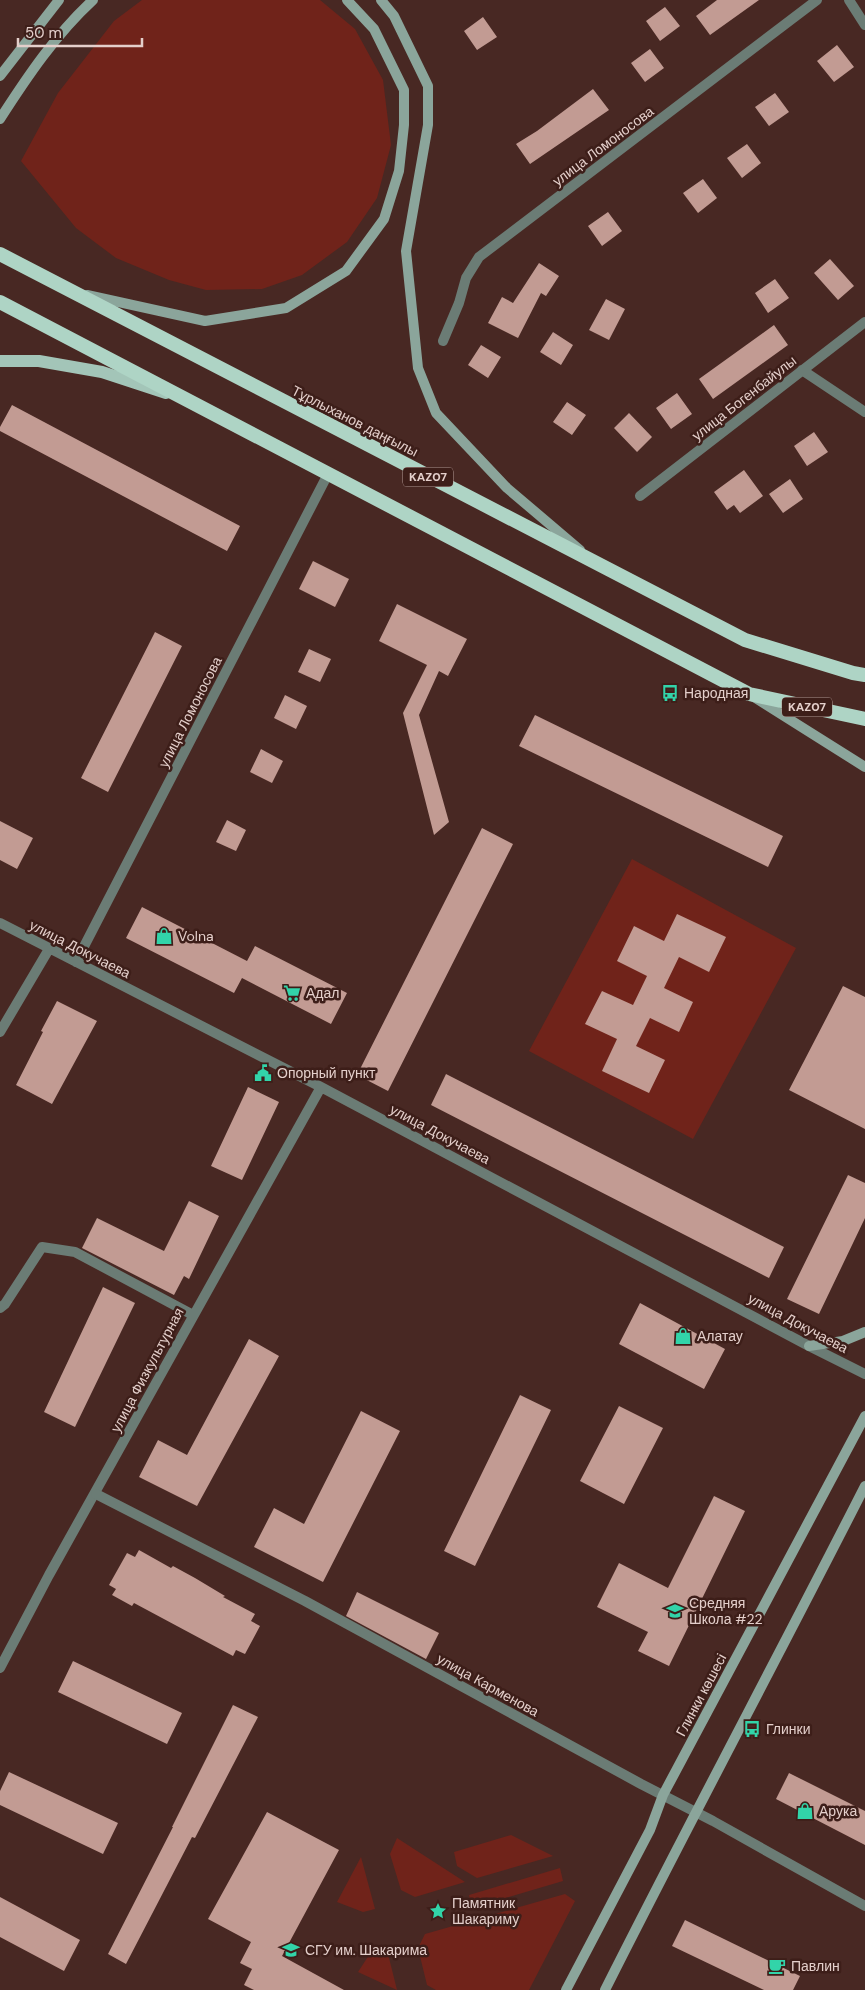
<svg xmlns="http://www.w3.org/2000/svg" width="865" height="1990" viewBox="0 0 865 1990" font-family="'DM Sans',sans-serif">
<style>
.green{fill:#70231a}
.building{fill:#c29b93}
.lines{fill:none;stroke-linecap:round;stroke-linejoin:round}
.minor{stroke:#6b7c75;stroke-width:10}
.tertiary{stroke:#6b7c75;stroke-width:10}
.secondary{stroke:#8ba59b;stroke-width:10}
.primary{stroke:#a3c5b8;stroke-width:12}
.trunk{stroke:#aed4c5;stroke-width:14}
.labels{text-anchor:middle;stroke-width:5;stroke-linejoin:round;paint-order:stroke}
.shield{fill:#3d1e19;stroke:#b29a96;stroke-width:1}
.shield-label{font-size:12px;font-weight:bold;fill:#e4cfcb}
.street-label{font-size:14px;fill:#e4cfcb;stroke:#3d1e19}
.poi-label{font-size:14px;fill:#e4cfcb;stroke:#3d1e19;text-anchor:start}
</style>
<rect width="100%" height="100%" fill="#482823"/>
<!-- green -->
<path class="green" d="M142,0H320L355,29L383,80L391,145L377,198L347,242L302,275L262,289L206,290L169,280L116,258L76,228L21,161L58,93L114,21Z
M632,859L796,948L693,1139L529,1051Z
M511,1835L553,1856L477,1878L457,1866L454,1852Z
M397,1838L465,1882L415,1897L401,1890L390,1854Z
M361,1857L375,1909L363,1912L337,1902Z
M560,1868L563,1881L472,1908L469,1895Z
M565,1894L575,1901L529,1990H436L427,1985L418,1948L425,1934Z
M386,1946L397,1990L358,1972L373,1949Z"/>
<!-- building -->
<path class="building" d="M717,0H759L710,35L696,16Z
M665,7L680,26L660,41L646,21Z
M483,17L497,37L477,50L464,31Z
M837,45L854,67L834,82L817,61Z
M650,49L664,68L645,82L631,63Z
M593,89L609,110L530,164L516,144L537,131Z
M775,93L789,112L769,126L755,107Z
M747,144L761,163L742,178L727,158Z
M703,179L717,198L698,213L683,193Z
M608,212L622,231L602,246L588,226Z
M830,259L854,286L838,300L814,273Z
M539,263L559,276L546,296L541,293L518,338L488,323L502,297L513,303Z
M775,279L789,298L768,313L755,293Z
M606,299L625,309L609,340L589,330Z
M774,325L788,345L713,399L699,379Z
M553,332L573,345L561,365L540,352Z
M481,345L501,357L488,378L468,365Z
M677,393L692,414L671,429L656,408Z
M567,402L586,415L572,435L553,422Z
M12,405L240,526L227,551L0,431V427Z
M629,413L652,437L637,452L614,428Z
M814,432L828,452L807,466L794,446Z
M744,470L763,496L740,513L734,505L727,510L714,492Z
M790,479L803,499L783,513L769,494Z
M313,561L349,579L335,607L299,589Z
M397,604L467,639L448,676L439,671L419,715L449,822L434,835L403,713L427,665L379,641Z
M155,632L182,646L108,792L81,778Z
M309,649L331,659L320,682L298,672Z
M285,695L307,706L296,729L274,718Z
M535,715L783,836L768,867L519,746Z
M261,749L283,761L272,783L250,772Z
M227,820L246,830L236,851L216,842Z
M0,821L33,838L17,869L0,860Z
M482,828L513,844L388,1091L357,1075Z
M142,907L247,961L255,946L347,993L331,1024L242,978L234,993L126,938Z
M677,914L726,937L709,972L679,957L664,988L693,1002L679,1032L650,1018L636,1046L665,1060L649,1093L602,1071L617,1039L585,1024L602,991L633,1005L647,976L617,961L634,926L664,941Z
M843,986L865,997V1129L789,1090Z
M57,1001L97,1021L52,1104L16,1085L43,1032L41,1031Z
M446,1074L784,1247L769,1278L431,1105Z
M248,1087L279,1102L242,1180L211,1166Z
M848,1175L865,1183V1218L819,1314L787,1299Z
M189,1201L219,1216L189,1279L184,1276L174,1295L82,1248L97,1218L164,1251Z
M103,1287L135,1303L75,1427L44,1412Z
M640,1303L725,1349L704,1389L619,1344Z
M249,1339L279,1356L197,1506L139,1477L158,1440L187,1455Z
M520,1395L551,1410L475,1566L444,1551Z
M619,1406L663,1428L624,1504L580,1481Z
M361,1411L400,1431L323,1582L254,1547L274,1508L304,1524Z
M714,1496L745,1511L669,1666L638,1651L648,1632L597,1607L619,1563L668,1588Z
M139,1550L171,1568L173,1566L195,1578L225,1596L223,1597L255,1614L251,1621L260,1626L245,1654L236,1650L233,1656L134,1603L132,1606L112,1595L116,1589L109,1585L127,1553L135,1557Z
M357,1592L439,1633L426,1659L346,1616Z
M73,1661L182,1713L167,1744L58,1692Z
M233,1705L258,1717L195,1838L192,1837L126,1964L108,1954L173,1827H172Z
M9,1772L118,1823L103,1854L0,1805V1791Z
M789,1773L865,1811V1845L776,1799Z
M267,1812L339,1850L282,1956L344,1990H254L244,1985L252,1969L240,1963L251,1942L208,1919Z
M0,1897L80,1940L64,1971L0,1937Z
M685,1920L800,1976L793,1990H764L672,1946Z"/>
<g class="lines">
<!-- minor -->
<path class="minor" d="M849,0L865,25
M443,341L459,303L466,278L479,257L817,0
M802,370L865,412
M640,496L865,322
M0,923L321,1087L809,1346L865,1374
M76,962L328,474
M0,1032L49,949
M0,1308L5,1304L42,1247L75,1252L193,1315
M0,1668L49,1575L321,1087"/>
<!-- tertiary -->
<path class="tertiary" d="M96,1494L305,1601L641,1784L713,1821L865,1906"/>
<!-- secondary -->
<path class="secondary" d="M381,0L394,16L428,86V125L406,251L418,368L436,413L507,488L580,550
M0,76L59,0
M0,119C27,77 56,34 93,0
M87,295L205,321L286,308L346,271L384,219L399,171L404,125V90L374,29L347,0
M754,697L865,767
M809,1346L843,1341L865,1332
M566,1990L650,1830L663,1795L865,1416
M605,1990C690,1821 779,1655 865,1486"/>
<!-- primary -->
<path class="primary" d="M0,361H39L102,372L166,393"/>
<!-- trunk -->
<path class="trunk" d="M0,254L745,640L853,673L865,675
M0,302L749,694L865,719"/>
</g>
<!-- icons -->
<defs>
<g id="bus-bare" transform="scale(1.35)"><path d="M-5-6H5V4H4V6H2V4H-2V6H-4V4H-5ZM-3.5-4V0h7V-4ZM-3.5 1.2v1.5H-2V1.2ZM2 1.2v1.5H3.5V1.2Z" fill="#32d4a9" stroke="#3d1e19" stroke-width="2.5" paint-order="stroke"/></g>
<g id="shop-bare" transform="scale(1.35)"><path d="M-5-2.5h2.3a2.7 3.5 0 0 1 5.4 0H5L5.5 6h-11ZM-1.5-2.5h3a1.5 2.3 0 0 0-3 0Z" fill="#32d4a9" stroke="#3d1e19" stroke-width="2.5" paint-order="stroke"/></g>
<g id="supermarket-bare" transform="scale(1.35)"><path d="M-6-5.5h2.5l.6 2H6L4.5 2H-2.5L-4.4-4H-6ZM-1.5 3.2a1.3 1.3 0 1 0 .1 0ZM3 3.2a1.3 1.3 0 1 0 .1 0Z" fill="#32d4a9" stroke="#3d1e19" stroke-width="2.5" paint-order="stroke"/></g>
<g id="civic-bare" transform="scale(1.35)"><path d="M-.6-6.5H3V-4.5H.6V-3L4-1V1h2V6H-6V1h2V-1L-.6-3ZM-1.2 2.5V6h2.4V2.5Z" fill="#32d4a9" stroke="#3d1e19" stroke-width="2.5" paint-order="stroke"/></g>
<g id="school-bare" transform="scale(1.35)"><path d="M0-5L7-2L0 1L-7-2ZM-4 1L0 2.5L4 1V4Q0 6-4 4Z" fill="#32d4a9" stroke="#3d1e19" stroke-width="2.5" paint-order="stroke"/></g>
<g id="sight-bare" transform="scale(1.35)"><path d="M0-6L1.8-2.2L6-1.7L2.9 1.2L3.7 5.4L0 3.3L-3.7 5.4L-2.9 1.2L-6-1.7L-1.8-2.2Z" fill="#32d4a9" stroke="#3d1e19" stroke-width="2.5" paint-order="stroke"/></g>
<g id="university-bare" transform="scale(1.35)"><path d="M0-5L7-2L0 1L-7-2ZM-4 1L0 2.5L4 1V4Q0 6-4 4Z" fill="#32d4a9" stroke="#3d1e19" stroke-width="2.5" paint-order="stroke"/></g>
<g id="cafe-bare" transform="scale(1.35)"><path d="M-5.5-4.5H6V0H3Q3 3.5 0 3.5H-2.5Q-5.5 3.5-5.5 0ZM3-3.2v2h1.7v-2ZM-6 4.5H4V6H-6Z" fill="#32d4a9" stroke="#3d1e19" stroke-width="2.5" paint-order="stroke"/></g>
</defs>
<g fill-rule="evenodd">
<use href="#bus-bare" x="670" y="693"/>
<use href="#shop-bare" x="164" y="936"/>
<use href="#supermarket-bare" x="292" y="993"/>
<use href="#civic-bare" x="263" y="1073"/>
<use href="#shop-bare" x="683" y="1336"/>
<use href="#school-bare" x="675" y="1611"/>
<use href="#bus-bare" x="752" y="1729"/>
<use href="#shop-bare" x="805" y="1811"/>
<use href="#sight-bare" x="438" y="1911"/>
<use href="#university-bare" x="291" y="1950"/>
<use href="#cafe-bare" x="777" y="1966"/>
</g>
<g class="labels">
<!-- shield labels -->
<g class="shield">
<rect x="403" y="467.5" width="50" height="19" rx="4"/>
<rect x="782" y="697.5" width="50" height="19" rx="4"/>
</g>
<g class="shield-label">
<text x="428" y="481">KAZ07</text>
<text x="807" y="711">KAZ07</text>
</g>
<!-- street labels -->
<g class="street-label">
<text transform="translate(603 146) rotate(-37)" y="5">улица Ломоносова</text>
<text transform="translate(744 398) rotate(-38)" y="5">улица Богенбайулы</text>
<text transform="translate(355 421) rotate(27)" y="5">Тұрлыханов даңғылы</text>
<text transform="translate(190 712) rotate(-63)" y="5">улица Ломоносова</text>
<text transform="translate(80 949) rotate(27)" y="5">улица Докучаева</text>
<text transform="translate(440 1134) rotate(28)" y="5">улица Докучаева</text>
<text transform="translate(798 1323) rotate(28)" y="5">улица Докучаева</text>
<text transform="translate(147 1370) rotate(-62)" y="5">улица Физкультурная</text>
<text transform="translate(488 1685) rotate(29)" y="5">улица Карменова</text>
<text transform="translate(701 1695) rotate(-62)" y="5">Глинки көшесі</text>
</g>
<!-- poi labels -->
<g class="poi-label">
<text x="684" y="698">Народная</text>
<text x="178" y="941">Volna</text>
<text x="306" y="998">Адал</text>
<text x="277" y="1078">Опорный пункт</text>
<text x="697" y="1341">Алатау</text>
<text x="689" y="1608">Средняя<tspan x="689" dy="16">Школа #22</tspan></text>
<text x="766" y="1734">Глинки</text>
<text x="819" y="1816">Арука</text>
<text x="452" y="1908">Памятник<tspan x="452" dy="16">Шакариму</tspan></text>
<text x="305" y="1955">СГУ им. Шакарима</text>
<text x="791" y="1971">Павлин</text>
</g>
</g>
<!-- scale -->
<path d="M18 38v8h124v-8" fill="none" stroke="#e4cfcb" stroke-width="2.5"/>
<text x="25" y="38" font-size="15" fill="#e4cfcb" stroke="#3d1e19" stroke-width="4" paint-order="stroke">50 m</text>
</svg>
